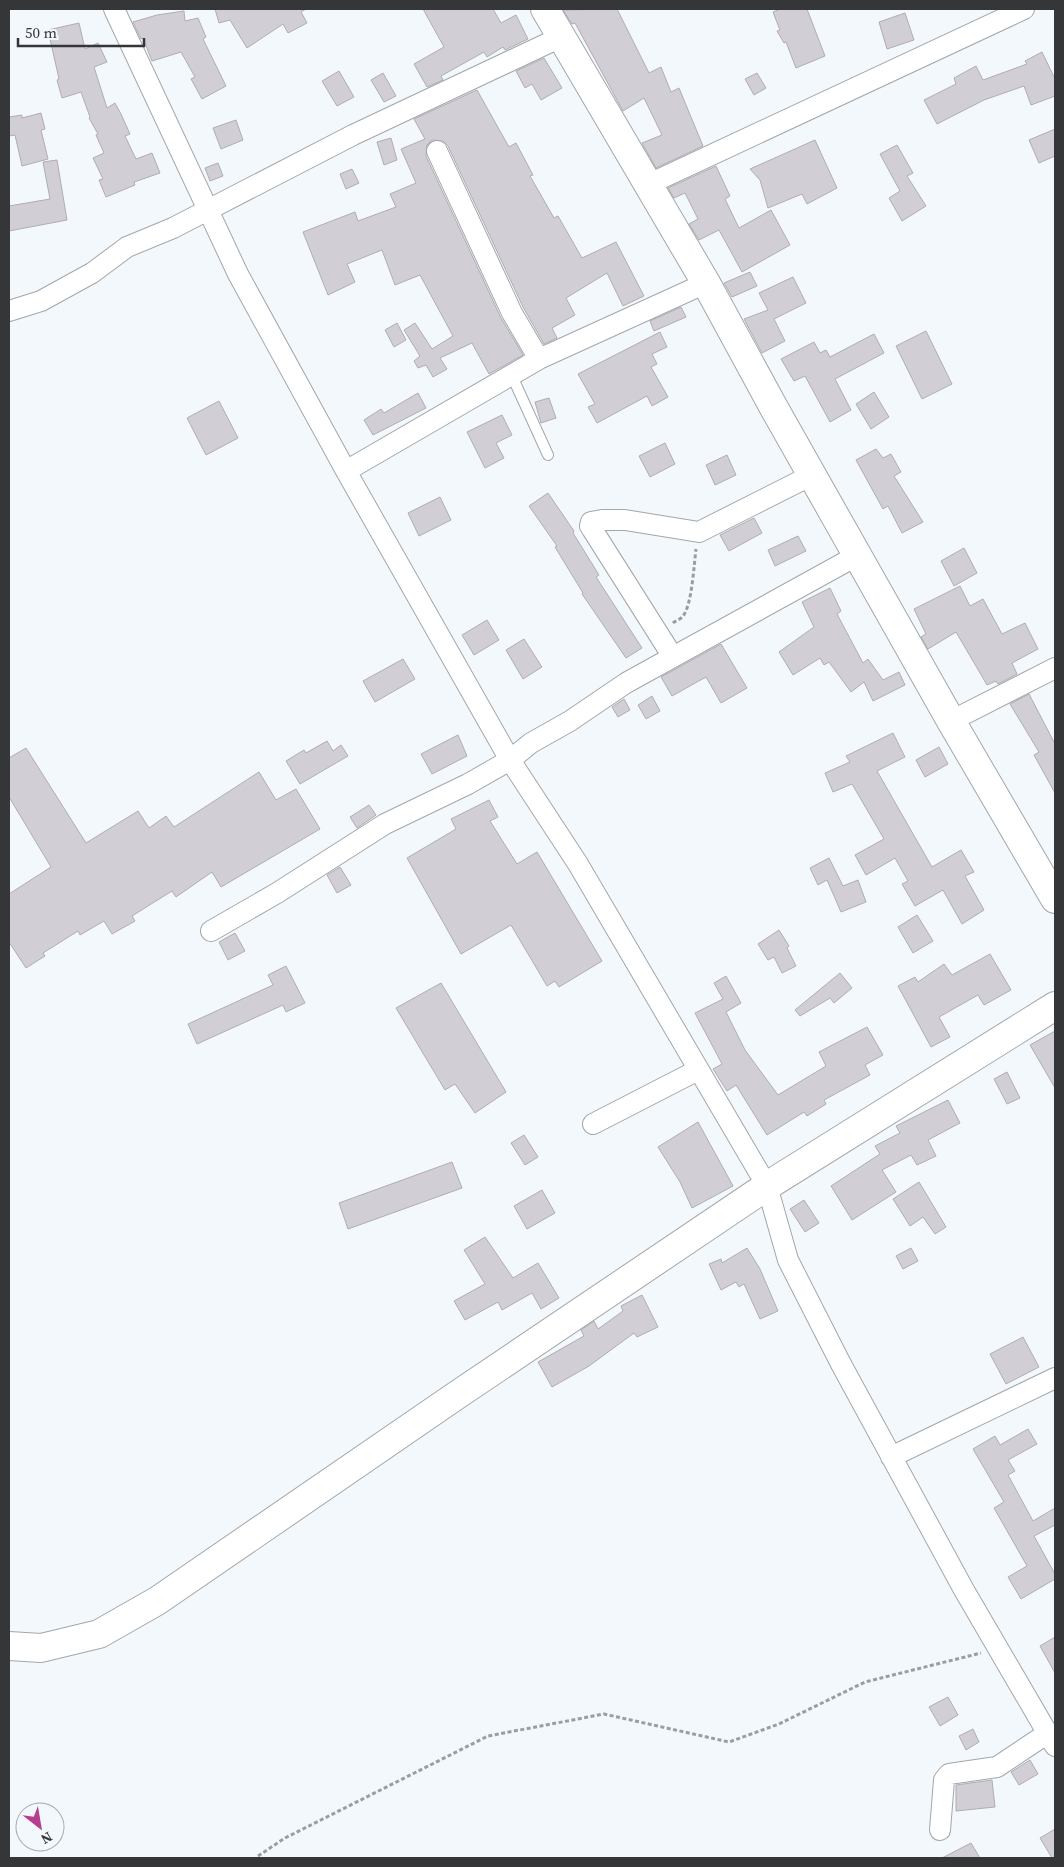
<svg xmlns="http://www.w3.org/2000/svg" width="1064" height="1867" viewBox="0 0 1064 1867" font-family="'Source Serif 4',serif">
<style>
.building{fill:#d1cfd5;stroke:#afadb3}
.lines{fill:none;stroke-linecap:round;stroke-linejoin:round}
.lane-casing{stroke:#a2a7ab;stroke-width:12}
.street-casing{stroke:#a2a7ab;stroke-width:22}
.secondary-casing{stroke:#a2a7ab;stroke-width:30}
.path{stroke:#9a9ea2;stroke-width:3;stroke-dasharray:4 2.5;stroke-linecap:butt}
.lane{stroke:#fff;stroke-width:10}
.street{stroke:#fff;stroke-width:20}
.secondary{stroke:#fff;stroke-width:28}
</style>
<rect width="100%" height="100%" fill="#f3f8fd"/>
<!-- building -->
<path class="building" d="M215,9H306L301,12L307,23L288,33L283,24L247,48L230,20L219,23Z
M423,9H493L501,23L516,15L528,39L505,50L503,47L487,57L484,52L441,76L443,80L427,87L414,64L444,47Z
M617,9L649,73L661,67L671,92L679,88L703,146L656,168L642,143L662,135L644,98L623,111L575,23L572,24L563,10Z
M780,9H807L825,56L796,68L786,42L784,43L777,31L780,30L773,12Z
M184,11L185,21L198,18L206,37L203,39L226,86L202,99L191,79L195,77L181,52L152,61L143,38L141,39L133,22L157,15Z
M905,13L914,40L887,49L879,22Z
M79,23L85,49L98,43L107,62L94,67L107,108L115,103L121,114L130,134L125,136L136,159L152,153L160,173L134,182L135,185L106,197L99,180L103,179L93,158L104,153L96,135L98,134L89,118L90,117L81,92L62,98L57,80L59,79L48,30Z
M1042,52L1055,79V96L1031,105L1024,86L984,100L937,124L924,100L956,84L954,78L976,66L983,80L1027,64L1025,61Z
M544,58L562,88L541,100L532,84L525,88L516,71Z
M339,71L354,97L337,106L322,81Z
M383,73L396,96L384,102L371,80Z
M757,73L766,88L754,95L745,79Z
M477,90L509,147L516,143L533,175L530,176L554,218L558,216L582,258L616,242L644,296L623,306L607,273L566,298L575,315L552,328L557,338L544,344L523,307L448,146L443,141L432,140L427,145L426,156L501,318L523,355L489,374L472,343L440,358L447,369L433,377L426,365L418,368L414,361L420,356L404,330L415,323L432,349L453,336L420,275L395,285L382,250L347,264L355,282L328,295L303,232L355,212L358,221L396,207L390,194L416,183L401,149L425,139L414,119Z
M41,113L45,129L41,130L48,159L22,166L15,135L9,136V117L22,115V118Z
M236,120L243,140L221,149L213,128Z
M1055,129V156L1039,163L1029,140Z
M391,138L397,160L384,165L377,142Z
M815,140L837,188L807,204L802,194L768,208L760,180L750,169Z
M897,145L913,173L907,176L926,206L902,221L889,198L900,191L880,154Z
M57,160L67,220L9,231V206L50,199L43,162Z
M218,163L223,176L210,181L205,168Z
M716,166L730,196L725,199L739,228L771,210L790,245L742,272L719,230L699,240L689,224L698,219L685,193L674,198L668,188Z
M352,169L359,183L346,189L340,174Z
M750,272L757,286L732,297L724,283Z
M793,277L806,303L774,319L785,341L762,353L744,319L768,310L759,293Z
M681,307L686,317L654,331L650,321Z
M397,323L406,340L394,347L385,330Z
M926,331L952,384L922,399L896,346Z
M660,332L667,347L652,354L657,364L651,367L668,397L652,406L647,396L597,423L588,407L595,404L578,374Z
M874,334L884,353L835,379L851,410L830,422L805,376L794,381L781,359L814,342L820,353L826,350L830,357Z
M874,392L889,417L871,429L856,404Z
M418,393L426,408L373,435L364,420L381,409L384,413Z
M549,398L556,418L541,423L535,402Z
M219,401L238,438L206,455L187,418Z
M502,415L512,435L496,443L504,458L485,468L467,432Z
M665,443L675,464L650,477L639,456Z
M876,449L883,458L891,454L901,472L894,476L923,522L902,533L888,506L883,509L856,460Z
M727,455L736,475L715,485L706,465Z
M548,493L574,531L573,533L599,575L596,577L642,648L626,658L582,594L583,593L555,547L557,546L529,506Z
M440,497L451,520L419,536L408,513Z
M754,518L762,533L729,551L720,535Z
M798,536L806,551L775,566L768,550Z
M964,548L977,573L954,586L941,561Z
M960,586L970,606L983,599L1002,634L1025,623L1038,649L1012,663L1017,674L998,684L996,681L987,685L956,632L928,649L921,637L926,634L914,609Z
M830,588L841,611L837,614L863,663L868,659L883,680L899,672L905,685L873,701L864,682L851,692L829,662L824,665L820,658L793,675L779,652L814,627L802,602Z
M487,620L499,640L474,655L462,635Z
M524,639L542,667L523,679L506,650Z
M721,644L747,688L721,703L706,677L672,696L661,677Z
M403,659L415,679L375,702L363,681Z
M1029,694L1055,744V793L1034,755L1039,752L1010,704Z
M652,696L660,711L646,719L638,705Z
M624,699L630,710L618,717L612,707Z
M893,733L905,757L877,771L932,867L961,850L974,872L965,876L984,910L962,924L943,890L915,906L902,884L908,881L895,858L866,875L855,855L884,839L852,784L833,792L825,773L850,762L846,756Z
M458,735L467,756L432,774L421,754Z
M327,741L333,751L341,745L348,756L300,784L286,761L304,750L306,753Z
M939,747L948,764L925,777L916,760Z
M26,748L86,843L138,811L149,828L166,816L174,827L259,772L276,800L296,789L320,829L221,887L212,872L176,897L172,891L132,916L135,921L112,934L104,921L80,935L78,931L43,953L45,956L26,968L9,942V894L51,867L9,797V758Z
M489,800L498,817L490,821L517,864L537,852L602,961L559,987L555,981L547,986L511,925L461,954L407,858L456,829L451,819Z
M369,805L376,815L357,828L350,817Z
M829,858L843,886L858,880L866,902L841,912L827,880L818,885L810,868Z
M340,867L351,885L337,893L327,875Z
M917,915L933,941L913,953L898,927Z
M779,930L789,946L787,948L796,966L782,973L774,957L768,960L758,944Z
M235,933L245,951L228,960L219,942Z
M990,954L1011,990L984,1005L978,995L939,1017L950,1037L931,1047L898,986L915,977L918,982L944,964L952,975Z
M286,966L305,1003L286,1012L283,1005L197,1044L188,1024L273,985L268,975Z
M840,973L852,988L834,1003L830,998L800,1016L795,1010Z
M726,976L741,1003L726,1012L745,1050L778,1095L826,1066L819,1052L867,1027L883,1055L865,1065L870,1075L824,1100L826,1104L807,1116L804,1112L767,1135L736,1085L727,1091L713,1069L722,1064L695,1013L723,999L714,983Z
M441,983L506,1092L475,1113L455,1084L445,1090L396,1008Z
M1055,1031V1088L1030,1045Z
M1007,1072L1020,1098L1007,1104L994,1079Z
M948,1100L960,1123L928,1140L936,1156L917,1165L911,1155L882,1170L896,1192L852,1220L831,1186L880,1154L875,1146L900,1133L896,1126Z
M698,1122L733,1186L692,1208L680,1182L658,1147Z
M524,1135L538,1157L525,1165L511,1143Z
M452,1162L462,1188L348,1229L339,1203Z
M919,1182L946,1227L935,1234L923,1217L910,1226L893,1199Z
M542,1190L555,1213L527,1229L514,1206Z
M804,1200L819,1223L805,1232L790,1209Z
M485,1237L513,1278L538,1263L559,1298L541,1309L532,1293L502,1310L498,1302L465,1320L454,1301L485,1284L464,1250Z
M747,1248L760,1269L778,1311L760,1319L744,1284L739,1287L736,1282L721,1290L709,1264L721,1259L722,1263Z
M911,1248L918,1261L903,1269L896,1256Z
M642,1295L658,1327L637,1337L634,1333L589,1366L552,1387L538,1362L584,1336L581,1330L594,1321L598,1329L623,1311L621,1306Z
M1023,1337L1039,1367L1006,1384L990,1354Z
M1028,1429L1037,1444L1008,1460L1015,1471L1008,1475L1033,1521L1055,1508V1525L1034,1536L1055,1574V1579L1021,1599L1008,1577L1027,1566L994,1508L1004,1502L973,1449L995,1436L1000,1445Z
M1055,1637V1673L1040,1646Z
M948,1697L958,1715L940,1726L929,1707Z
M973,1729L979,1742L966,1750L959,1736Z
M1030,1760L1038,1774L1019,1785L1011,1772Z
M992,1780L995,1807L956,1811V1785Z
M1055,1829V1858H1052L1040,1838Z
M971,1843L980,1858H942Z"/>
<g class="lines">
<!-- lane casing -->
<g class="lane-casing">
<path id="lane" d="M512,376L548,455"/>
</g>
<!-- street casing -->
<g class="street-casing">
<path id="street" d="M114,9L238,274L346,471L510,760L578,864L767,1186L788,1260L841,1364L964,1590L1055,1746
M437,151L512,313L539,359
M647,185L1024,9
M9,311L41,301L92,273L127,247L173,228L353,135L561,37
M346,471L539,359L706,283
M673,657L858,555
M951,721L1055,668
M211,931L277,893L385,824L468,784L510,760L531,743L570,721L626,683L673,657L592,529L590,526L591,522L602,520H625L699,532L812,475
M593,1124L698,1070
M891,1457L1055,1378
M940,1830L944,1780L949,1774L997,1767L1048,1733"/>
</g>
<!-- secondary casing -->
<g class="secondary-casing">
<path id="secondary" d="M545,9L706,283L774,408L951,721L1055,899
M9,1646L41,1648L99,1634L157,1601L457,1395L767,1186L1055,1006"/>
</g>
<!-- path -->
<path class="path" d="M673,623C675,621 681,619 683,616C692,605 694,564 696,549
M258,1856L285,1838L488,1736L604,1714L729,1742L779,1724L865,1682L981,1653"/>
<!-- lane -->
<use href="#lane" class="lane"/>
<!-- street -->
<use href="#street" class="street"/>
<!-- secondary -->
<use href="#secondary" class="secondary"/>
</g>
<!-- border -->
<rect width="1064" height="1867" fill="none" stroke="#343638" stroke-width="20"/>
<!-- north arrow -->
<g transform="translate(40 1827) rotate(149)"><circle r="24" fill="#f3f8fd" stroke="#a7aaae"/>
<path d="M0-4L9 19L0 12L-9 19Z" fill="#b73d8f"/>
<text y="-8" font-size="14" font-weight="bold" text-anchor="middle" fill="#343638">N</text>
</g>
<!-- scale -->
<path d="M18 38v8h126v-8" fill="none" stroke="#343638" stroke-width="2.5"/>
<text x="25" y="38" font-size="15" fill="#343638" stroke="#f3f8fd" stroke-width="4" paint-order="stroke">50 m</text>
</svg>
